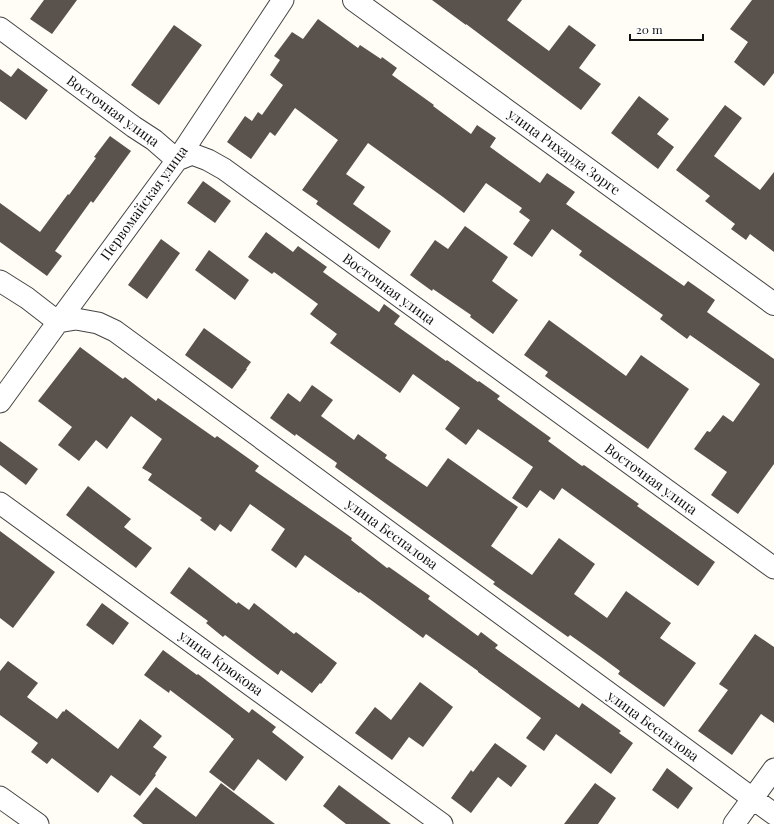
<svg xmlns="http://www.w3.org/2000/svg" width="774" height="824" viewBox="0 0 774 824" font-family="'Playfair Display',serif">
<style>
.building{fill:#5a524d}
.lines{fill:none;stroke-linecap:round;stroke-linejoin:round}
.minor-casing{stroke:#444;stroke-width:23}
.tertiary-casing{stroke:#444;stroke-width:24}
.minor{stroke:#fff;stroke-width:21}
.tertiary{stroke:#fff;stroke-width:22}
.labels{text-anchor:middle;stroke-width:4;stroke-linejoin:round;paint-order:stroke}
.street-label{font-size:14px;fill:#111;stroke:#fff}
</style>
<rect width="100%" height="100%" fill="#fffdf5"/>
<!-- building -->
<path class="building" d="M44,0H77L52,34L30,19Z
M432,0H522L507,20L549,51L569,25L596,45L579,68L601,84L581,110L466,24V25Z
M752,0H774V73L764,86L734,62L748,42L730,29Z
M318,19L358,48L360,45L381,59L382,57L397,68L392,75L434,105L433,106L471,134L477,125L496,138L490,147L540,183L547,173L575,192L566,204L684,286L688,281L715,300L707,312L774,359V464L738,514L711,495L727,472L694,449L707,431L710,432L723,415L733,422L760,384L690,335L687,339L660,319L663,315L579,255L582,251L552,229L532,257L513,244L530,220L519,212L522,208L486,183L464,213L443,197L368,143L346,174L365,187L353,204L391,231L379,249L316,204L318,201L302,190L338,140L295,108L275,136L270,132L251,159L227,142L245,116L252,121L258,112L262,115L283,85L270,75L280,60L274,56L292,32L303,39Z
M174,25L202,45L159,105L131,85Z
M18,68L48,90L26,120L0,101V69L11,77Z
M639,96L669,119L657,134L674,147L658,169L611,133Z
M725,105L742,118L714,156L760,190L774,172V252L750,234L746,240L731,229L735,224L705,201L710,196L676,170Z
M110,136L131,151L93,203L91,201L55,251L62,256L47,276L0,242V203L40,232L68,194L69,195L96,158L94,157Z
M203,181L231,201L215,223L187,203Z
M465,226L508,257L492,281L518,300L493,334L470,317L471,315L433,289L432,291L410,275L435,240L448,249Z
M266,232L293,252L298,246L327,267L323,272L379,312L384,304L400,316L394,324L446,361L447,360L478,382L479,381L500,396L497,399L551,438L548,441L582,466L584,465L639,504L637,506L715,562L698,586L562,488L554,500L540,490L527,508L512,498L533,467L478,429L466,445L445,429L460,408L413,374L400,393L330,343L337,334L310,314L318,304L274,272L272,274L248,257Z
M161,239L180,253L147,299L128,285Z
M209,250L249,280L235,300L195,270Z
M549,320L626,376L641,355L689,389L648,449L545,376L548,372L524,355Z
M204,328L251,362L246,369H247L232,389L185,355Z
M80,347L123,379L125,377L156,401L158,398L215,438L217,436L259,466L255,471L352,538L351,540L387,568L389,567L430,596L428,599L478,636L481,632L498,645L495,648L579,708L582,703L621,731L619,733L633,743L611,774L556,734L544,751L526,738L541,718L478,672V671L426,634L423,638L360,592L359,593L305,555L296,568L271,550L285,529L250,504L231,532L220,524L215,531L200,520L202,518L148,480L152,474L142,468L162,439L131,416L107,449L96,440L79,461L58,445L72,427L38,401Z
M312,385L333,400L321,416L354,440L358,434L387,455L385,458L427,487L448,458L518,507L491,546L532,575L559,538L595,564L574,594L607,618L626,591L671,623L660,638L696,663L664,707L618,674L620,671L601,657L570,635L568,637L493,584L495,582L335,467L337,463L296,434L295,436L270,418L288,393L300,402Z
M0,441L38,469L26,485L0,465Z
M88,486L131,519L124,527L152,548L136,568L66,515Z
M0,531L55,572L13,628L0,618Z
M189,567L237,604L238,602L249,610L254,603L294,634L296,632L337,663L321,684L320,683L312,693L281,670L278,675L225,635L223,637L206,623L208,621L170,593Z
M102,603L129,623L113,645L86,625Z
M755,634L774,647V723L761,714L732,755L698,731L728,690L719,684Z
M163,650L197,675L198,674L249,713L252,709L276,727L272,732L304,757L286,781L258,759L234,791L209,772L234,739L231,737V736L170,690L169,693L144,675Z
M8,661L38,683L27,697L57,719L63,711L64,712L66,709L118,749L140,719L162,736L153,747L167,757L155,774L156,775L140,796L111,775L98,793L52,758L47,764L31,752L38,743L0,715V671Z
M420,682L453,707L423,747L409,737L392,760L355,733L375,707L391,720Z
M495,743L527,766L511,787L498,777L471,813L451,798L471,770L473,772Z
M667,768L693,788L678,809L652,790Z
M221,783L275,824H143L133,816L156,787L196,817Z
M595,783L616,798L598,824H564Z
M339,785L391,824H346L323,806Z"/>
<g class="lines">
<!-- minor casing -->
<g class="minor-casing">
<path id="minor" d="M0,28L134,127L154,140L177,160L192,154L208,160L224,169L774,568
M0,281L27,298L58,322L76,319L98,323L115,331L774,814
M0,402L58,322L177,160L283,0
M0,503L442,824
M0,797L38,824
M734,824L774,769"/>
</g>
<!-- tertiary casing -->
<g class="tertiary-casing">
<path id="tertiary" d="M354,0L774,304"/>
</g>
<!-- minor -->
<use href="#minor" class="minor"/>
<!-- tertiary -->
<use href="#tertiary" class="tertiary"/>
</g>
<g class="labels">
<!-- street labels -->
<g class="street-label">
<text transform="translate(113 111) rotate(36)" y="5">Восточная улица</text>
<text transform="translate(564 152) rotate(36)" y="5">улица Рихарда Зорге</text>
<text transform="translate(144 203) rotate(-54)" y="5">Первомайская улица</text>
<text transform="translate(389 289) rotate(36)" y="5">Восточная улица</text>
<text transform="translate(651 479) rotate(36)" y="5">Восточная улица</text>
<text transform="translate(392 534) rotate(36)" y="5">улица Беспалова</text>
<text transform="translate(221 663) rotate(36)" y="5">улица Крюкова</text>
<text transform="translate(653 726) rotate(36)" y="5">улица Беспалова</text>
</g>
</g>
<!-- scale -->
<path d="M630 34v6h73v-6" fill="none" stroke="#111111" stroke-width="2"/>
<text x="636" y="34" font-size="12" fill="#111111" stroke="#ffffff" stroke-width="3" paint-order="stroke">20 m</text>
</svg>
